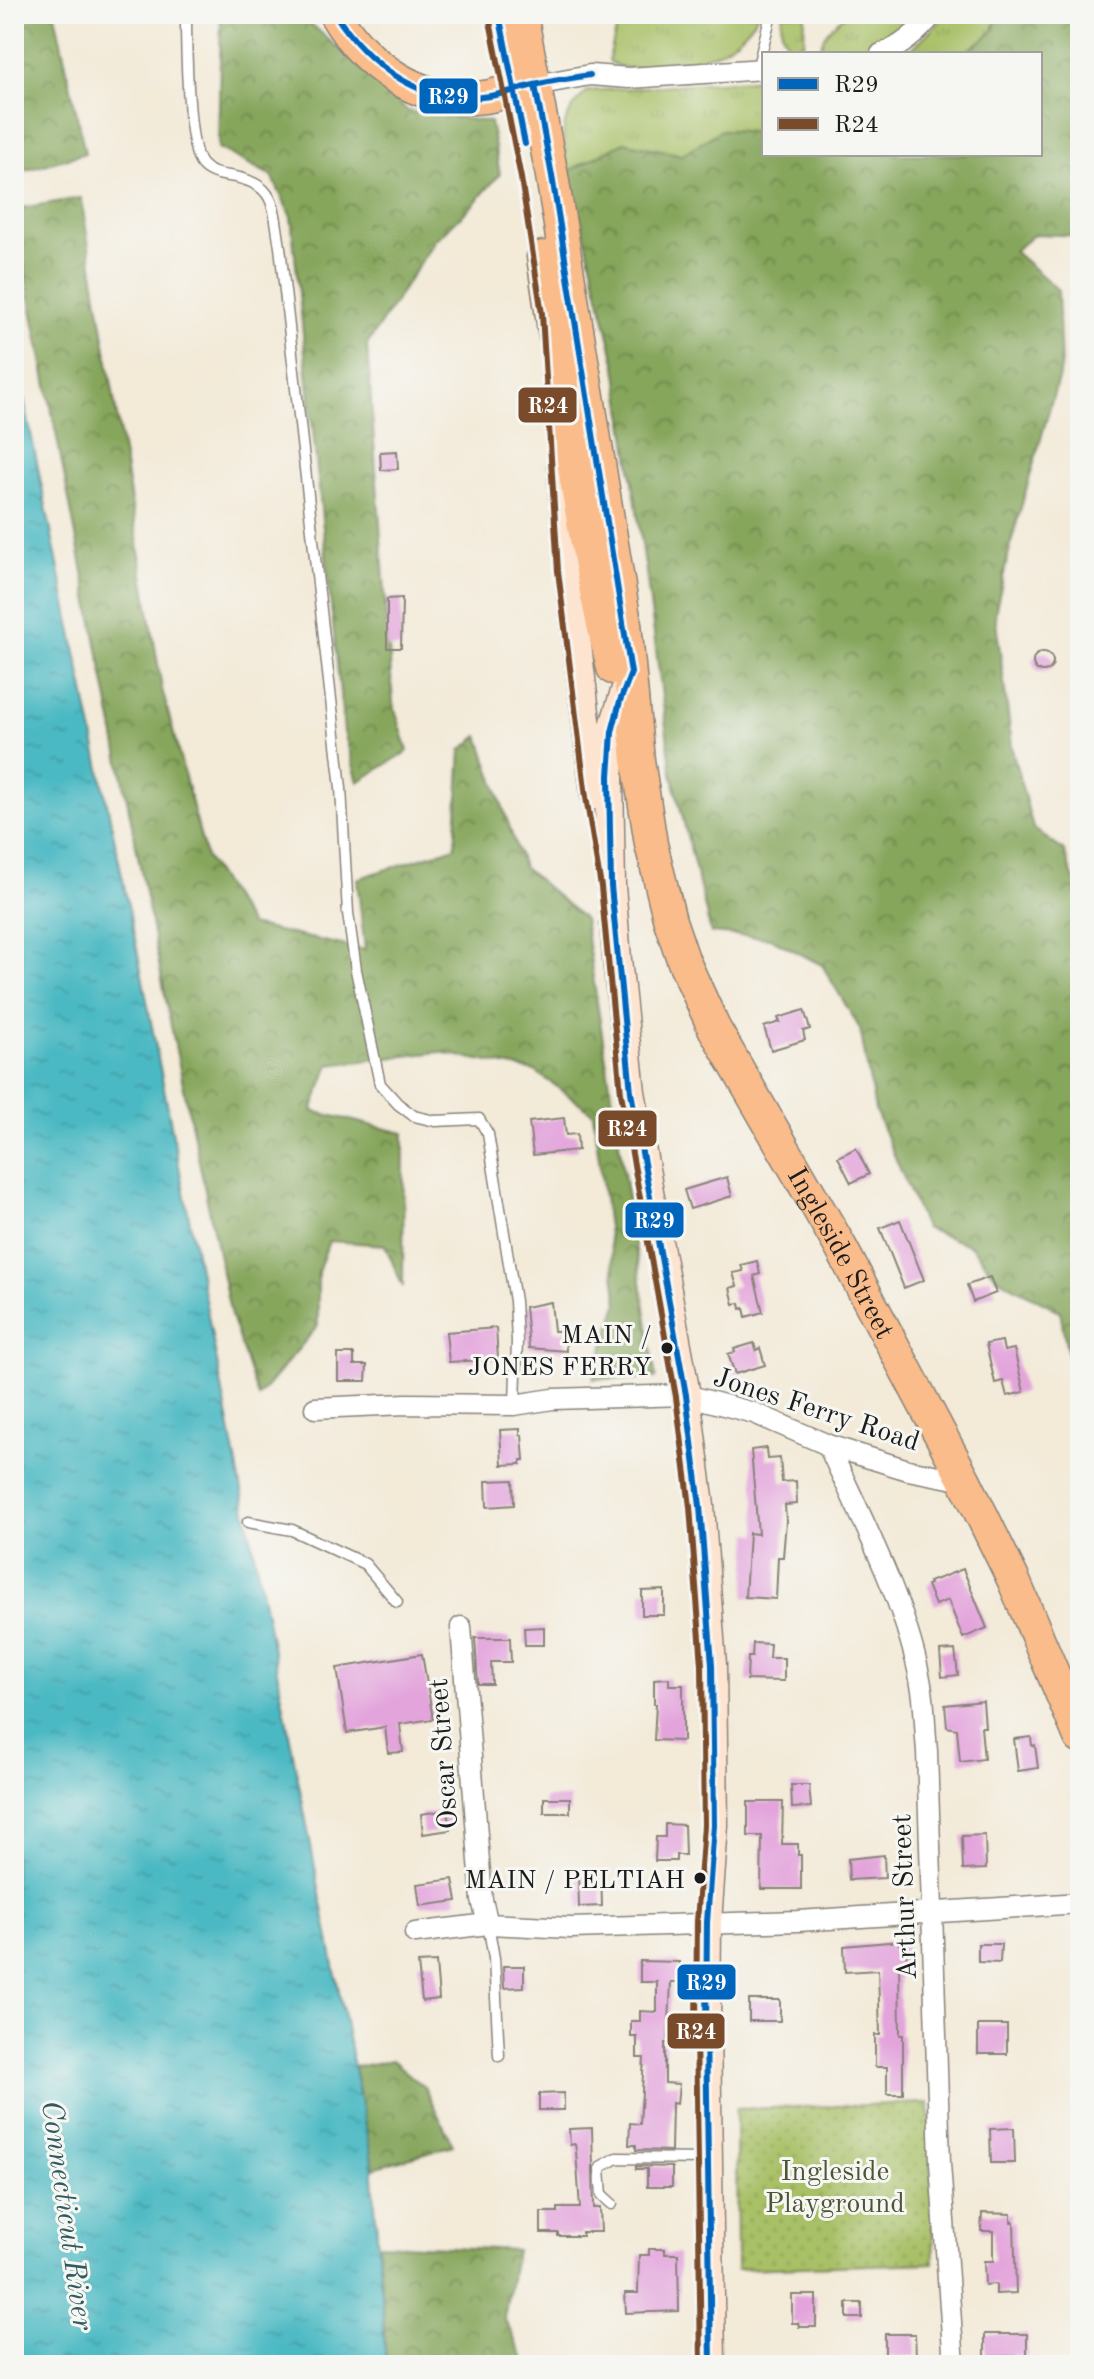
<svg xmlns="http://www.w3.org/2000/svg" width="1094" height="2379" viewBox="0 0 1094 2379" font-family="'Old Standard TT',serif">
<style>
.grass{fill:url(#grass-tufts);stroke:#626e41;stroke-width:2}
.forest{fill:url(#forest-crowns);stroke:#51613c;stroke-width:2}
.park{fill:url(#park-dots);stroke:#626e41;stroke-width:2}
.water{fill:url(#water-ripples);stroke:#346a70;stroke-width:2}
.building{fill:#e3a4dc}
.lines{fill:none;stroke-linecap:round;stroke-linejoin:round}
.service-casing{stroke:#88837a;stroke-width:13}
.minor-casing{stroke:#88837a;stroke-width:23}
.secondary-casing{stroke:#88837a;stroke-width:31}
.primary-casing{stroke:#88837a;stroke-width:35}
.service{stroke:#fff;stroke-width:10}
.minor{stroke:#fff;stroke-width:20}
.secondary{stroke:#fde4d0;stroke-width:28}
.primary{stroke:#f9bc8a;stroke-width:32}
.bus-1-casing{stroke:#f6f6f2;stroke-width:12}
.bus-2-casing{stroke:#f6f6f2;stroke-width:12}
.bus-1{stroke:#0065bd;stroke-width:6}
.bus-2{stroke:#7a4b2a;stroke-width:6}
.bus-dot{fill:#1c1c1c;stroke:#f6f6f2;stroke-width:3}
.labels{text-anchor:middle;stroke-width:6;stroke-linejoin:round;paint-order:stroke}
.bus-label{font-size:26px;fill:#1c1c1c;stroke:#f6f6f2;text-anchor:end}
.street-label{font-size:28px;fill:#1c1c1c;stroke:#f6f6f2}
.park-label{font-size:28px;fill:#4d5536;stroke:#f6f6f2}
.water-label{font-size:30px;font-style:italic;fill:#2f5b5f;stroke:#f6f6f2}
.line-badge{stroke:#f6f6f2;stroke-width:3}
.badge-label{font-size:22px;text-anchor:middle;font-weight:bold;fill:#fff}
</style>
<defs>
<pattern id="grass-tufts" width="24" height="20" patternUnits="userSpaceOnUse" patternTransform="scale(2)"><rect width="24" height="20" fill="#a8c066"/><path d="M3 7l-1-3M5 7V3M7 7l1-3M15 17l-1-3M17 17v-4M19 17l1-3" fill="none" stroke="#90a458"/></pattern>
<pattern id="forest-crowns" width="20" height="18" patternUnits="userSpaceOnUse" patternTransform="scale(2)"><rect width="20" height="18" fill="#86a65b"/><path d="M2 6a3 3 0 1 1 6 0M12 15a3 3 0 1 1 6 0" fill="none" stroke="#6d864a"/></pattern>
<pattern id="park-dots" width="8" height="8" patternUnits="userSpaceOnUse" patternTransform="scale(2)"><rect width="8" height="8" fill="#a8c066"/><path d="M2 2h.1M6 6h.1" fill="none" stroke="#90a458" stroke-width="1.8" stroke-linecap="round"/></pattern>
<pattern id="water-ripples" width="26" height="14" patternUnits="userSpaceOnUse" patternTransform="scale(2)"><rect width="26" height="14" fill="#4bb9c3"/><path d="M2 4q2-2 4 0t4 0M15 11q2-2 4 0t4 0" fill="none" stroke="#419ea7"/></pattern>
</defs>
<rect width="100%" height="100%" fill="#f6f6f2"/>
<filter id="ink" filterUnits="userSpaceOnUse"><feTurbulence type="fractalNoise" baseFrequency=".0125" numOctaves="2"/><feDisplacementMap in="SourceGraphic" scale="16" xChannelSelector="R" yChannelSelector="G"/><feConvolveMatrix kernelMatrix="1 2 1 2 8 2 1 2 1" color-interpolation-filters="sRGB"/></filter>
<filter id="wash" filterUnits="userSpaceOnUse"><feTurbulence type="fractalNoise" baseFrequency=".006" numOctaves="4" result="noise"/><feDisplacementMap in="SourceGraphic" scale="32" xChannelSelector="R" yChannelSelector="G"/><feGaussianBlur stdDeviation="1.8" result="paint"/><feColorMatrix in="noise" values="0 0 0 0 0 0 0 0 0 0 0 0 0 0 0 0 0 1.4 0 .05"/><feComposite in="paint" operator="in"/></filter>
<g filter="url(#wash)">
<rect width="100%" height="100%" fill="#f3ead8"/>
<!-- grass -->
<path class="grass" d="M620,14H758C751,28 736,42 722,50C706,60 641,71 622,67C618,66 614,64 610,62L609,59Z
M783,14H805L804,42L792,48C782,38 779,28 783,14Z
M846,14H919C887,43 872,54 827,54L821,47C823,31 835,24 846,14Z
M948,14H997L993,31L967,54H906Z
M764,79V132L722,130L681,155L624,142L569,171C560,132 559,120 587,91Z"/>
<!-- forest -->
<path class="forest" d="M14,14H55L85,153L14,174Z
M221,14H306L308,21L408,111L490,122L500,174L473,205L435,240L367,345L393,703L408,751L358,782L344,732L291,217L272,176L218,148Z
M997,14H1080V236L1035,234L1014,251L1058,290L1061,369L1012,539L995,613L1013,753L1033,828L1064,851L1080,898V1399L1073,1385L1060,1311L997,1278L971,1246L925,1228L875,1110L860,1029L822,965L770,938L711,933L672,774L646,572L616,366L569,171L624,142L681,155L722,130L764,132V154H1040V54H964L993,31Z
M81,198L162,689L206,857L250,925L365,950L357,879L455,847L461,750L479,736L523,867L584,919L656,1378L593,1379L618,1304L593,1113L535,1071L439,1052L329,1065L312,1111L404,1133L403,1287L385,1245L329,1241L318,1272V1326L258,1397L231,1316L171,1026L14,216V209Z
M392,2060L425,2088L453,2145L373,2168L354,2067Z
M378,2244L516,2250L504,2318L527,2365H386Z"/>
<!-- park -->
<path class="park" d="M929,2103L934,2263L737,2269L736,2109Z"/>
<!-- water -->
<path class="water" d="M14,351L135,939L372,2161L386,2365H14Z"/>
<g id="blocks">
<!-- building -->
<path class="building" d="M397,451L398,469L381,470L380,452Z
M402,598L401,648H387V599Z
M1033 662a10 10 0 1 1 20 0a10 10 0 1 1-20 0Z
M804,1010L810,1029L803,1031L805,1040L771,1050L764,1027L780,1022L778,1018Z
M564,1118L566,1135L577,1134L578,1150L533,1155L529,1122Z
M856,1148L869,1174L851,1183L838,1157Z
M727,1177L732,1196L690,1209L684,1190Z
M900,1220L924,1280L904,1288L880,1228Z
M757,1261L760,1274L754,1276L763,1312L746,1317L744,1308L741,1309L740,1303L734,1304L730,1288L737,1286L733,1273L743,1271L741,1265Z
M990,1277L996,1293L973,1302L967,1285Z
M551,1302L554,1331H565L566,1351L529,1348L525,1307Z
M496,1328L498,1359L449,1362L446,1332Z
M1002,1341L1004,1351L1014,1349L1024,1392L1007,1396L1003,1381L995,1383L986,1344Z
M754,1343L756,1350L760,1348L765,1365L735,1374L728,1354L735,1352L734,1349Z
M338,1354H354V1365H367L366,1381H338Z
M520,1429V1435H522L524,1460H521V1464L502,1465L500,1430Z
M766,1448L767,1459L780,1458L782,1482L796,1481L797,1504L785,1505L786,1521L783,1557H778L776,1599L745,1597L749,1533L758,1534L751,1450Z
M513,1480L514,1505L487,1507L486,1481Z
M963,1569L987,1628L963,1638L948,1600L935,1605L927,1585L930,1584L929,1582Z
M664,1590V1615H642V1591Z
M544,1627V1645H525L524,1628Z
M475,1638H510L511,1662H491L492,1684H478Z
M753,1643L770,1644L769,1658H784V1681L747,1680L748,1657H752Z
M955,1650L958,1675L942,1677L940,1651Z
M422,1654L433,1719L400,1724L403,1752L388,1753L385,1727L347,1733L337,1668Z
M669,1678V1685H683V1741L654,1740L656,1704H654V1679Z
M983,1701L985,1727H981L984,1759L960,1762L957,1729L947,1727L945,1705Z
M1031,1737L1032,1746L1035,1745L1038,1768L1018,1771L1014,1739Z
M791,1785H809L811,1807L792,1808Z
M544,1798H570V1813H544Z
M748,1802H783L782,1844H798V1855H801V1889H761L762,1836H748Z
M447,1810L450,1830L423,1834L421,1814Z
M665,1824L684,1825L685,1855H676V1861H655L656,1837H665Z
M985,1835L986,1869L963,1870L962,1836Z
M884,1855L885,1878L849,1880L848,1859Z
M578,1870H601L602,1906L579,1907Z
M453,1879L457,1901L420,1906L417,1884Z
M899,1941V1944L905,1943L907,1961L899,1962L900,2035H903V2094H887V2067H875V2035H880L878,1970L845,1972L844,1946Z
M978,1944H1001L1000,1963L978,1962Z
M640,1961L679,1962L678,1982H671L668,2043H665V2083L679,2084L677,2104L672,2103L671,2151L636,2150V2145H629L630,2123L640,2124L644,2058H637V2037H631V2021H640V2011L657,2012V1982H640Z
M436,1962L439,1999L422,2001L418,1963Z
M503,1966H524V1987L504,1988Z
M749,2000H780V2021H749Z
M978,2025H1007V2054H978Z
M564,2093V2110H539V2094Z
M592,2128L594,2208H600L601,2232H582V2236H558V2233H541V2212H558V2208H580L576,2151L575,2144L570,2145L569,2129Z
M1014,2128L1015,2163H991L990,2129Z
M636,2166L672,2167V2187H647V2169H636Z
M982,2213L1011,2214V2222H1014L1016,2293L996,2294V2284L985,2285L984,2261H993V2231H981Z
M649,2249H665V2254H678L679,2311L626,2313L625,2293H638L639,2255H649Z
M792,2295H816V2327H799L798,2323H792Z
M847,2303H862V2318H847Z
M885,2334H915L916,2356L885,2357Z
M985,2334H1027V2356L985,2357Z"/>
</g>
</g>
<g filter="url(#ink)">
<use href="#blocks" fill-opacity="0" stroke="#88837a" stroke-width="2"/>
<g class="lines">
<!-- service casing -->
<g class="service-casing">
<path id="service" d="M186,14C186,40 187,150 202,165C209,173 219,175 229,176C277,183 273,206 280,247L341,788L348,913L356,970L380,1084L398,1104L414,1116L435,1121L479,1119L488,1134L515,1301L517,1341L515,1405
M757,70L771,14
M248,1522L292,1530L365,1564L397,1602
M488,1924L494,1958L499,2056
M612,2204L602,2195L600,2169L602,2166L617,2158L706,2159"/>
</g>
<!-- minor casing -->
<g class="minor-casing">
<path id="minor" d="M881,54C902,47 920,30 933,14
M535,85L590,75L629,78L764,69
M315,1408L406,1404L514,1405L553,1399L686,1395L754,1413L828,1445L908,1470L965,1481
M828,1445C863,1522 908,1606 922,1690C925,1710 925,1731 927,1751L940,2163L954,2365
M461,1627L482,1900L488,1924
M415,1933L488,1924L571,1928L798,1921L1080,1903"/>
</g>
<!-- secondary casing -->
<g class="secondary-casing">
<path id="secondary" d="M561,466L568,570L595,795
M630,676L612,732L609,776L611,886L617,959L631,1092L686,1395L700,1506L712,1665L714,1825L707,1922L706,2030L711,2365"/>
</g>
<!-- primary casing -->
<g class="primary-casing">
<g id="primary">
<path d="M335,14C365,66 422,106 484,97C494,96 504,92 514,90"/>
<path id="s1" d="M521,14L552,176L625,623L638,760L651,844L670,921L684,962L714,1028L840,1246L965,1481L1013,1579L1080,1737"/>
<path d="M543,257C564,394 580,533 613,668"/>
</g>
</g>
<!-- service -->
<use href="#service" class="service"/>
<!-- minor -->
<use href="#minor" class="minor"/>
<!-- secondary -->
<use href="#secondary" class="secondary"/>
<!-- primary -->
<use href="#primary" class="primary"/>
<!-- bus-1 casing -->
<g class="bus-1-casing">
<path id="bus-1" d="M335,14C367,63 419,105 482,97C498,96 514,90 530,86C550,81 570,78 590,75
M499,14L525,144
M535,85L552,176L631,673L620,701L612,732L609,776L611,886L631,1092L686,1395L700,1506L712,1665L714,1825L707,1922L706,2030L711,2365"/>
</g>
<!-- bus-2 casing -->
<g class="bus-2-casing">
<path id="bus-2" d="M489,16L521,178L542,314L558,571L586,797L601,887L621,1093L676,1397L690,1507L702,1665L704,1825L697,1922L696,2030L701,2365"/>
</g>
<!-- bus-1 -->
<use href="#bus-1" class="bus-1"/>
<!-- bus-2 -->
<use href="#bus-2" class="bus-2"/>
</g>
</g>
<!-- markers -->
<g class="bus-dot">
<circle cx="667" cy="1348" r="7"/>
<circle cx="700" cy="1878" r="7"/>
</g>
<g class="labels">
<!-- bus labels -->
<g class="bus-label">
<text x="652" y="1343">MAIN /<tspan x="652" dy="32">JONES FERRY</tspan></text>
<text x="685" y="1888">MAIN / PELTIAH</text>
</g>
<!-- street labels -->
<g class="street-label">
<text dy="10" stroke="none"><textPath href="#s1" startOffset="1294">Ingleside Street</textPath></text>
<text transform="translate(817 1408) rotate(18)" y="10">Jones Ferry Road</text>
<text transform="translate(442 1754) rotate(-94)" y="10">Oscar Street</text>
<text transform="translate(903 1897) rotate(-92)" y="10">Arthur Street</text>
</g>
<!-- park labels -->
<g class="park-label">
<text x="835" y="2180">Ingleside<tspan x="835" dy="32">Playground</tspan></text>
</g>
<!-- water labels -->
<g class="water-label">
<text transform="translate(68 2215) rotate(82)" y="10">Connecticut River</text>
</g>
</g>
<g class="line-badge">
<rect x="418" y="77" width="61" height="38" rx="8" fill="#0065bd"/>
<rect x="517" y="386" width="61" height="38" rx="8" fill="#7a4b2a"/>
<rect x="597" y="1109" width="61" height="39" rx="8" fill="#7a4b2a"/>
<rect x="624" y="1201" width="61" height="38" rx="8" fill="#0065bd"/>
<rect x="676" y="1963" width="61" height="38" rx="8" fill="#0065bd"/>
<rect x="666" y="2012" width="60" height="38" rx="8" fill="#7a4b2a"/>
</g>
<g class="badge-label">
<text x="448" y="104">R29</text>
<text x="548" y="413">R24</text>
<text x="627" y="1136">R24</text>
<text x="654" y="1228">R29</text>
<text x="706" y="1990">R29</text>
<text x="696" y="2039">R24</text>
</g>
<!-- margin -->
<rect width="1094" height="2379" fill="none" stroke="#f6f6f2" stroke-width="48"/>
<!-- legend -->
<rect x="762" y="52" width="280" height="104" fill="#f6f6f2" stroke="#9f9f9c" stroke-width="2"/>
<rect x="778" y="78" width="40" height="12" fill="#0065bd" stroke="#9f9f9c" stroke-width="2"/>
<text x="834" y="92" font-size="24" fill="#1c1c1c">R29</text>
<rect x="778" y="118" width="40" height="12" fill="#7a4b2a" stroke="#9f9f9c" stroke-width="2"/>
<text x="834" y="132" font-size="24" fill="#1c1c1c">R24</text>
</svg>
